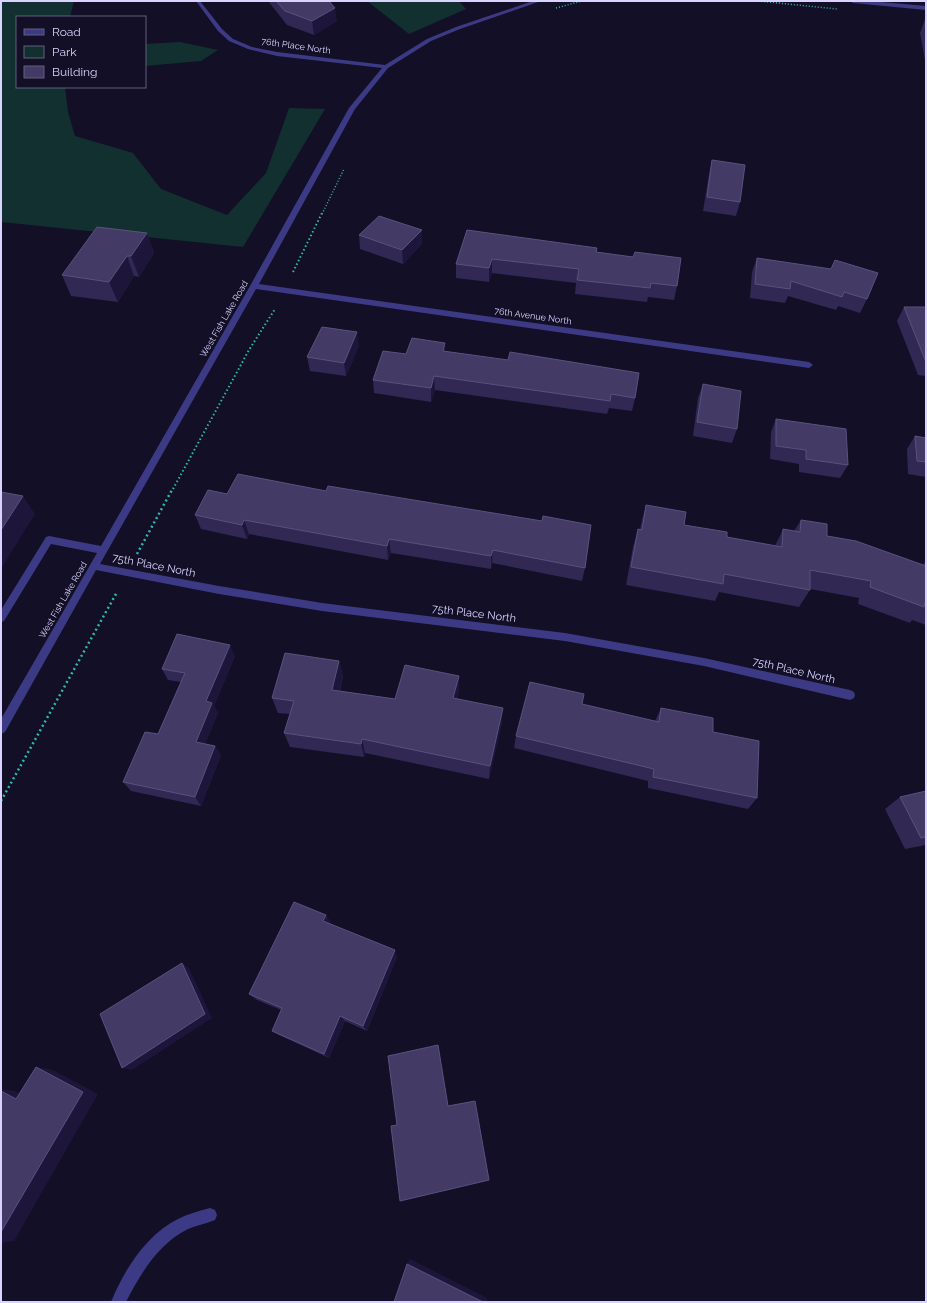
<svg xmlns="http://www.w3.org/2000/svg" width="927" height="1303" viewBox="0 0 927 1303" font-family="Raleway,sans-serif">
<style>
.green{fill:#12302f}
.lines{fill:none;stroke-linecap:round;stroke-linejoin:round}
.path-far2{stroke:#2fb8b0;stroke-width:1.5;stroke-dasharray:1 2;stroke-linecap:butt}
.path-far1{stroke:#2fb8b0;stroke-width:2;stroke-dasharray:1.5 2.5;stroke-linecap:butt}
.path{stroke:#2fb8b0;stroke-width:2.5;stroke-dasharray:2 3;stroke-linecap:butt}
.minor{fill:#3d3a85;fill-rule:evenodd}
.wall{fill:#312854}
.shaded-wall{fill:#1d163a}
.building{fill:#433a66;stroke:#5a527e}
.labels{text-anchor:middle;stroke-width:3;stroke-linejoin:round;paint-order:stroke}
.far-street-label{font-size:9px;fill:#d9d4ff;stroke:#130f26}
.street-label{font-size:11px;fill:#d9d4ff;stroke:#130f26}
</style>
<rect width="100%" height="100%" fill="#130f26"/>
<!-- green -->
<path class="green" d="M1,1H74L70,17H17V87H65L68,112L75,136L133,153L161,189L227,215L266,173L289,108L325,109L243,247L1,222Z
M367,1H459L466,9L409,34Z
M180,42L218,50L201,61L145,66V44Z"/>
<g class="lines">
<!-- path-far2 -->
<path class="path-far2" d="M758,1L837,9
M556,8L582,1
M322,214L344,169"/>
<!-- path-far1 -->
<path class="path-far1" d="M293,272L322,213
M173,489L249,350L275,309"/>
<!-- path -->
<path class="path" d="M137,554L173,488
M1,801L117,592"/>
<!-- minor -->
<path class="minor" d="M196,1H200L222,29L233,39L252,47L277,52L385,65L427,39L456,27L533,1H541L460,29L431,41L388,68L355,109L259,284L809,362L813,365L809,368L256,289L100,564L219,586L322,603L565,633L704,658L850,690L854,692L855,695L854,698L850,700L704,666L565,641L322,611L219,594L96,570L5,732L1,734V719L97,553L51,544L4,621L1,622V610L46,537L49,536L101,546L250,286L349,108L382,68L277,56L248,49L229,41L218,31Z
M850,1H870L926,6V10L853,3Z
M210,1208L215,1210L217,1215L215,1220C206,1224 197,1225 188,1229C159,1243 140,1274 126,1302H111C124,1270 146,1235 178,1219C188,1214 199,1211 210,1208Z"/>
</g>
<!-- wall -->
<path class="wall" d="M268,1H329L337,21L314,35L287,25Z
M925,19H926V66L920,33Z
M712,160L740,202L736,216L703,211L709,174Z
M467,230L596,252L677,286L674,300L648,297L647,302L575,294L576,283L492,273L489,282L456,278V264Z
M147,233L154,253L139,277L134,276L118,302L71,296L62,275Z
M359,235L422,244L403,264L360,249Z
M757,258L867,299L860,313L838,306L836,310L788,296L785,303L750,298L752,272Z
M904,307H926V376L918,375L897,321Z
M445,343V351L635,398L632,411L609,408L607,414L435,390L431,402L374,393L373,380L406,354Z
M359,346L346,376L310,371L307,357Z
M703,384L737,429L732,443L693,436L698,398Z
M776,419L848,465L840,478L799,472V464L770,459L771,432Z
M915,436L926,438V477L908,474L907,449Z
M208,490L585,568L582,581L492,563L491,569L391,553L388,560L249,534L247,539L201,529L195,515Z
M646,505L684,525L727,537L775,546L783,529L794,531L801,520L827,536L923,565L926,560V625L912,620L910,623L858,604L859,598L810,589V590L799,607L719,592L715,601L626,585L633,547L638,529L640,530L641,524Z
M235,656L214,706L218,713L205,744L215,746L221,755L201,806L131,791L123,782L158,734L181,682L168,680L162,669Z
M339,661L343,676L340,691L395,699L459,676V691L457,698L502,722L489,779L365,753L364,757L290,747L284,733L290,714L278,713L272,698Z
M582,704L655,721L661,708L713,732L757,798L748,809L648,788V781L514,748L516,736Z
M926,791V845L905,849L885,809L900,797Z
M326,915L331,924L397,957L367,1031L345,1021L329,1058L279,1035L272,1031L281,1010L257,1000L249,994Z"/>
<!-- shaded-wall -->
<path class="shaded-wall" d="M335,8L337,21L314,35L312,21Z
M422,230V244L403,264L402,250Z
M147,233L154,253L139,277L131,256Z
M127,256L134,276L118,302L109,282Z
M492,259V273L489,282V268Z
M357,332L359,346L346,376L344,363Z
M445,343L446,357L443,351Z
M434,376L435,390L431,402V388Z
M23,496L35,514L1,569V530Z
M244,520L249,534L247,539L242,525Z
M389,539L391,553L388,560L387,546Z
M493,550L492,563L491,569V556Z
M230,645L235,656L214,706L218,713L202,752L196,742L206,701Z
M339,661L343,676L336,705L332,690Z
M459,676V691L454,712L453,698Z
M503,708L502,722L489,779L490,766Z
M362,739L365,753L364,757L361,744Z
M215,746L221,755L201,806L195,797Z
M326,915L331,924L323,921Z
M395,950L397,957L367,1031L363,1026Z
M182,963L189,968L212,1018L132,1070L122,1068Z
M340,1016L345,1021L329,1058L324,1054Z
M36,1067L53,1070L98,1094L14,1241L1,1243V1232Z
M1,1089L15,1091L34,1101L16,1099L1,1091Z
M410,1259L487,1298L488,1302H483L407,1264Z"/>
<!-- building -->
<path class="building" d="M276,1H329L335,8L312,21L285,11Z
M712,160L745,165L740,202L707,197Z
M379,216L422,230L402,250L359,235Z
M97,227L147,233L131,256H127L109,282L62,275Z
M467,230L597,248L596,252L633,257L635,252L681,258L677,286L651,283L650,288L577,280L579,269L492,259L489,268L456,264Z
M757,258L831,269L835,260L878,273L867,299L844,292L842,297L791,281L790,289L755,284Z
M904,307H926V362Z
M322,327L357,332L344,363L307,357Z
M412,338L445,343L443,351L508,360L510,352L639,373L635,398L611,394L610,401L434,376L431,388L373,380L383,351L406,354Z
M703,384L741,391L737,429L697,422Z
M776,419L846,429L848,465L806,459V450L776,446Z
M915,436L926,438V462L917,461Z
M238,474L326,491L328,486L542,521L543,516L591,525L585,568L493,550L491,556L389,539L387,546L244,520L242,525L195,515L208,490L227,494Z
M1,492L23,496L1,530Z
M646,505L686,512L684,525L727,532V537L782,547L783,529L800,532L801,520L827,524V536L856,541L926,566V604L925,603L924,607L870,587L871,581L810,570V590L724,574L723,584L631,567L638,529L642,530Z
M177,634L230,645L206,701L212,703L196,742L215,746L195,797L123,782L145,732L158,734L185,673L162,669Z
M285,653L339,661L332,690L395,699L405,665L459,676L453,698L503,708L490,766L362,739L361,744L284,733L294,701L272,698Z
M530,682L584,694L582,704L659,722L661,708L713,718V732L759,741L757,798L653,777L654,769L516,736Z
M926,791V837L921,838L900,797Z
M294,902L326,915L323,921L395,950L363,1026L340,1016L324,1054L272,1031L282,1008L249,994Z
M182,963L205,1014L122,1068L100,1014Z
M438,1045L448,1106L475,1101L489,1180L400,1201L391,1126L397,1125L388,1056Z
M36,1067L83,1092L1,1232V1091L16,1099Z
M407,1264L483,1302H394Z"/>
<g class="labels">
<!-- far-street labels -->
<g class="far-street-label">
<text transform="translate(296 46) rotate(8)" y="3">76th Place North</text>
<text transform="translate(533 316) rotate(8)" y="3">76th Avenue North</text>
<text transform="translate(224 319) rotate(-60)" y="3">West Fish Lake Road</text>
<text transform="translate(63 600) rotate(-60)" y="3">West Fish Lake Road</text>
</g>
<!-- street labels -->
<g class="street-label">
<text transform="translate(154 565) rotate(11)" y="4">75th Place North</text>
<text transform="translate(474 613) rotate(7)" y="4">75th Place North</text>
<text transform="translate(794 670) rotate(13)" y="4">75th Place North</text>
</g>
</g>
<!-- border -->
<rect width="927" height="1303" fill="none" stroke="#d9d4ff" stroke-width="4"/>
<!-- legend -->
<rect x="16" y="16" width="130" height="72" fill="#130f26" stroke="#625e7d"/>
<rect x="24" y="29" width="20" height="6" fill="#3d3a85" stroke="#625e7d"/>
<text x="52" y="36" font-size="12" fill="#d9d4ff">Road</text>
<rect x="24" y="46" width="20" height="12" fill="#12302f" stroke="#625e7d"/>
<text x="52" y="56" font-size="12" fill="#d9d4ff">Park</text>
<rect x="24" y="66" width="20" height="12" fill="#433a66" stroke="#625e7d"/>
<text x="52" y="76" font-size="12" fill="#d9d4ff">Building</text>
</svg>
